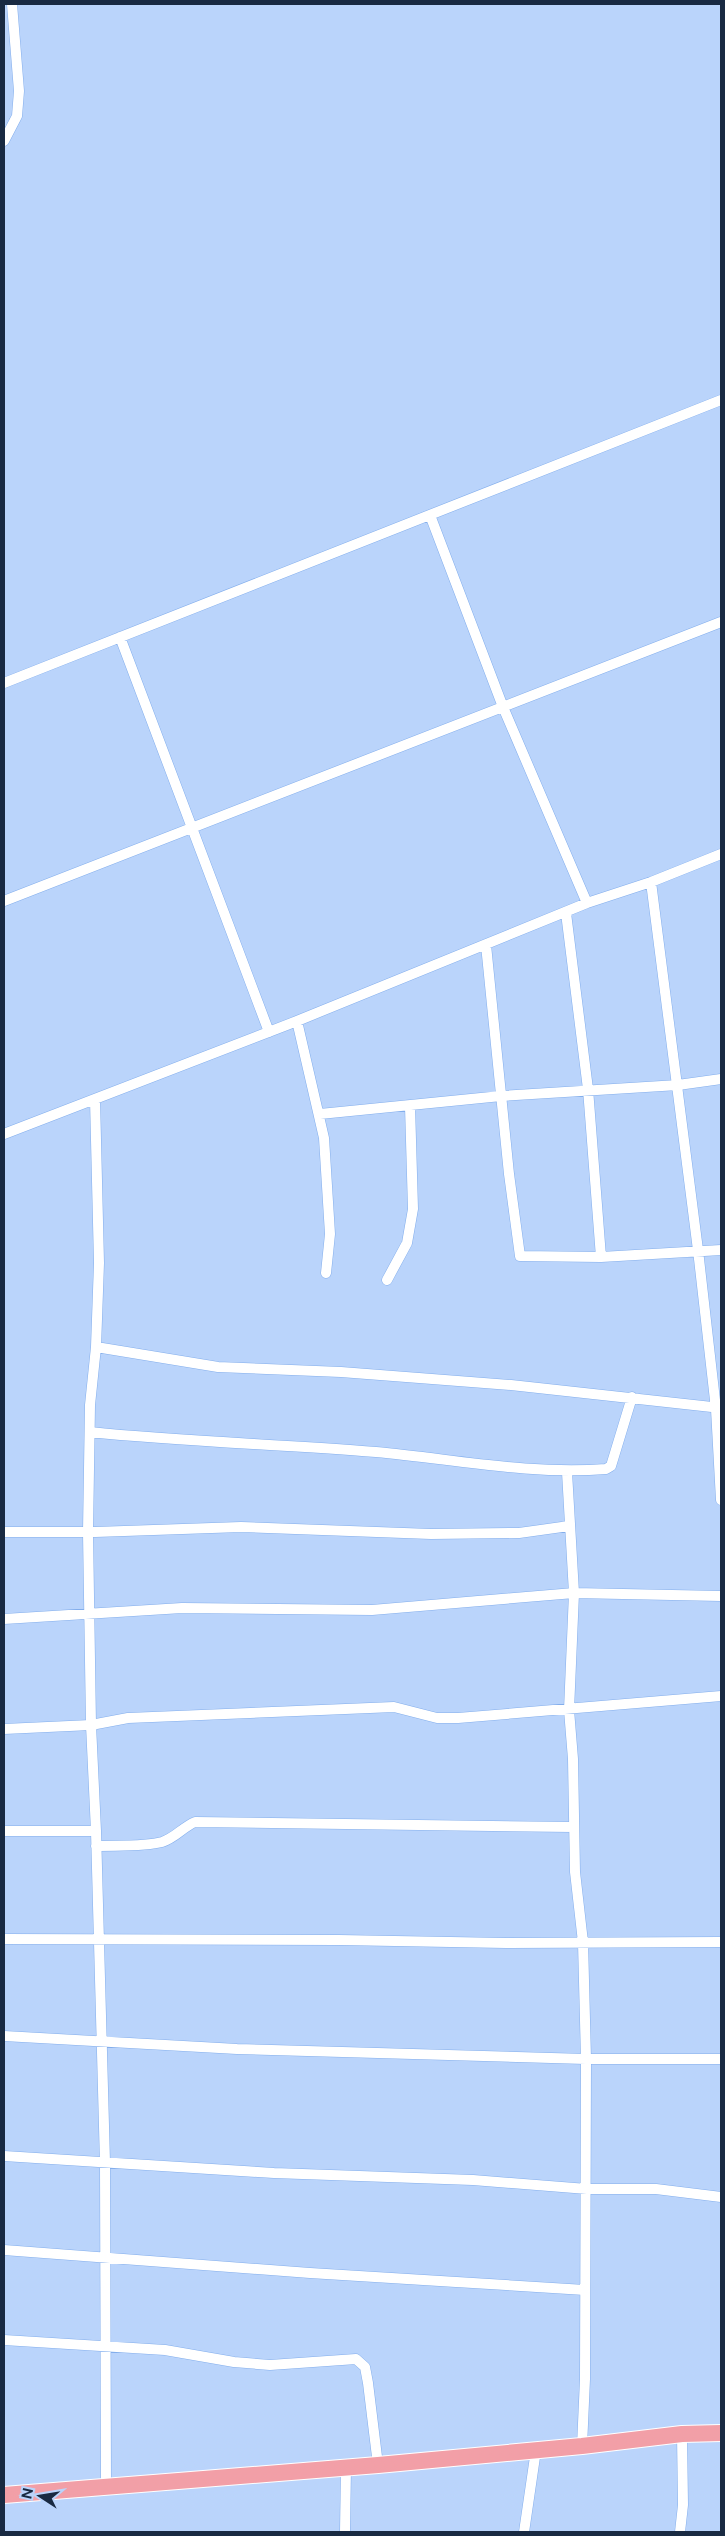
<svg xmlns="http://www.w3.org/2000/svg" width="725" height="2536" viewBox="0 0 725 2536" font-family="'Public Sans',sans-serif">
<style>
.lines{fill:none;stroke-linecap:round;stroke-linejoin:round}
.street-casing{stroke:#83aeec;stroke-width:11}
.primary-casing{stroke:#fff;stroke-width:18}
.street{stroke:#fff;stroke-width:10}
.primary{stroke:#f29fa7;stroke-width:16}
</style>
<rect width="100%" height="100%" fill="#bad4fb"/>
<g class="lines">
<!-- street casing -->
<g class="street-casing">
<path id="street" d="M4,141L17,116L19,91L12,4
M430,515L503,707L587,903
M120,637L269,1032
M4,683L721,400
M651,882L698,1250L716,1409L721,1500
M4,901L721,622
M566,913L588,1089L601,1257
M486,945L509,1174L520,1256L601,1257L721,1250
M297,1021L324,1138L330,1234L326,1273
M95,1099L99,1263L96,1347L90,1405L88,1532L91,1725L96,1831L105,2163L106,2485
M320,1114L501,1096L678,1085L721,1079
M4,1134L297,1021L587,903L651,882L721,854
M387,1280L407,1243L413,1209L410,1106
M96,1347L218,1367L341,1372L511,1385L721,1408
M90,1432C185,1442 281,1444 376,1452C453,1459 530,1475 606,1469L611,1466L632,1397
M567,1472L574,1593L569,1710L573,1759L575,1872L583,1942L586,2059L585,2379L582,2446
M4,1532H95L241,1527L431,1534L519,1533L569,1526
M4,1619L182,1608L372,1610L574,1593L721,1596
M4,1729L91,1725L128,1718L394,1707L437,1718H458L721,1696
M4,1831H96
M96,1846C115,1845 144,1847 162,1842C175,1838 183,1827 195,1822L573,1827
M4,1939L339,1940L506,1943L721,1942
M4,2036L237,2049L586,2059H721
M4,2156L274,2173L473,2180L587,2189H656L721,2197
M4,2250L310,2273L585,2290
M4,2340L165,2350L234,2362L270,2365L356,2359L365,2367L368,2383L378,2465
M345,2532L346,2467
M524,2532L536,2450
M680,2532L683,2505L682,2434"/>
</g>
<!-- primary casing -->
<g class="primary-casing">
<path id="primary" d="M4,2495L378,2465L582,2446L682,2434L721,2433"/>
</g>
<!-- street -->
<use href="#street" class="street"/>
<!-- primary -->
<use href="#primary" class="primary"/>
</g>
<!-- border -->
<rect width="725" height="2536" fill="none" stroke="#192a42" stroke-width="10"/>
<!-- north arrow -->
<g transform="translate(40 2496) rotate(282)" stroke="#bad4fb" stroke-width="4" paint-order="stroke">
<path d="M0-4L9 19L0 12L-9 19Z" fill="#192a42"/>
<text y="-8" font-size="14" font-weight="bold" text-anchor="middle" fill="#192a42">N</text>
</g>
</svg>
